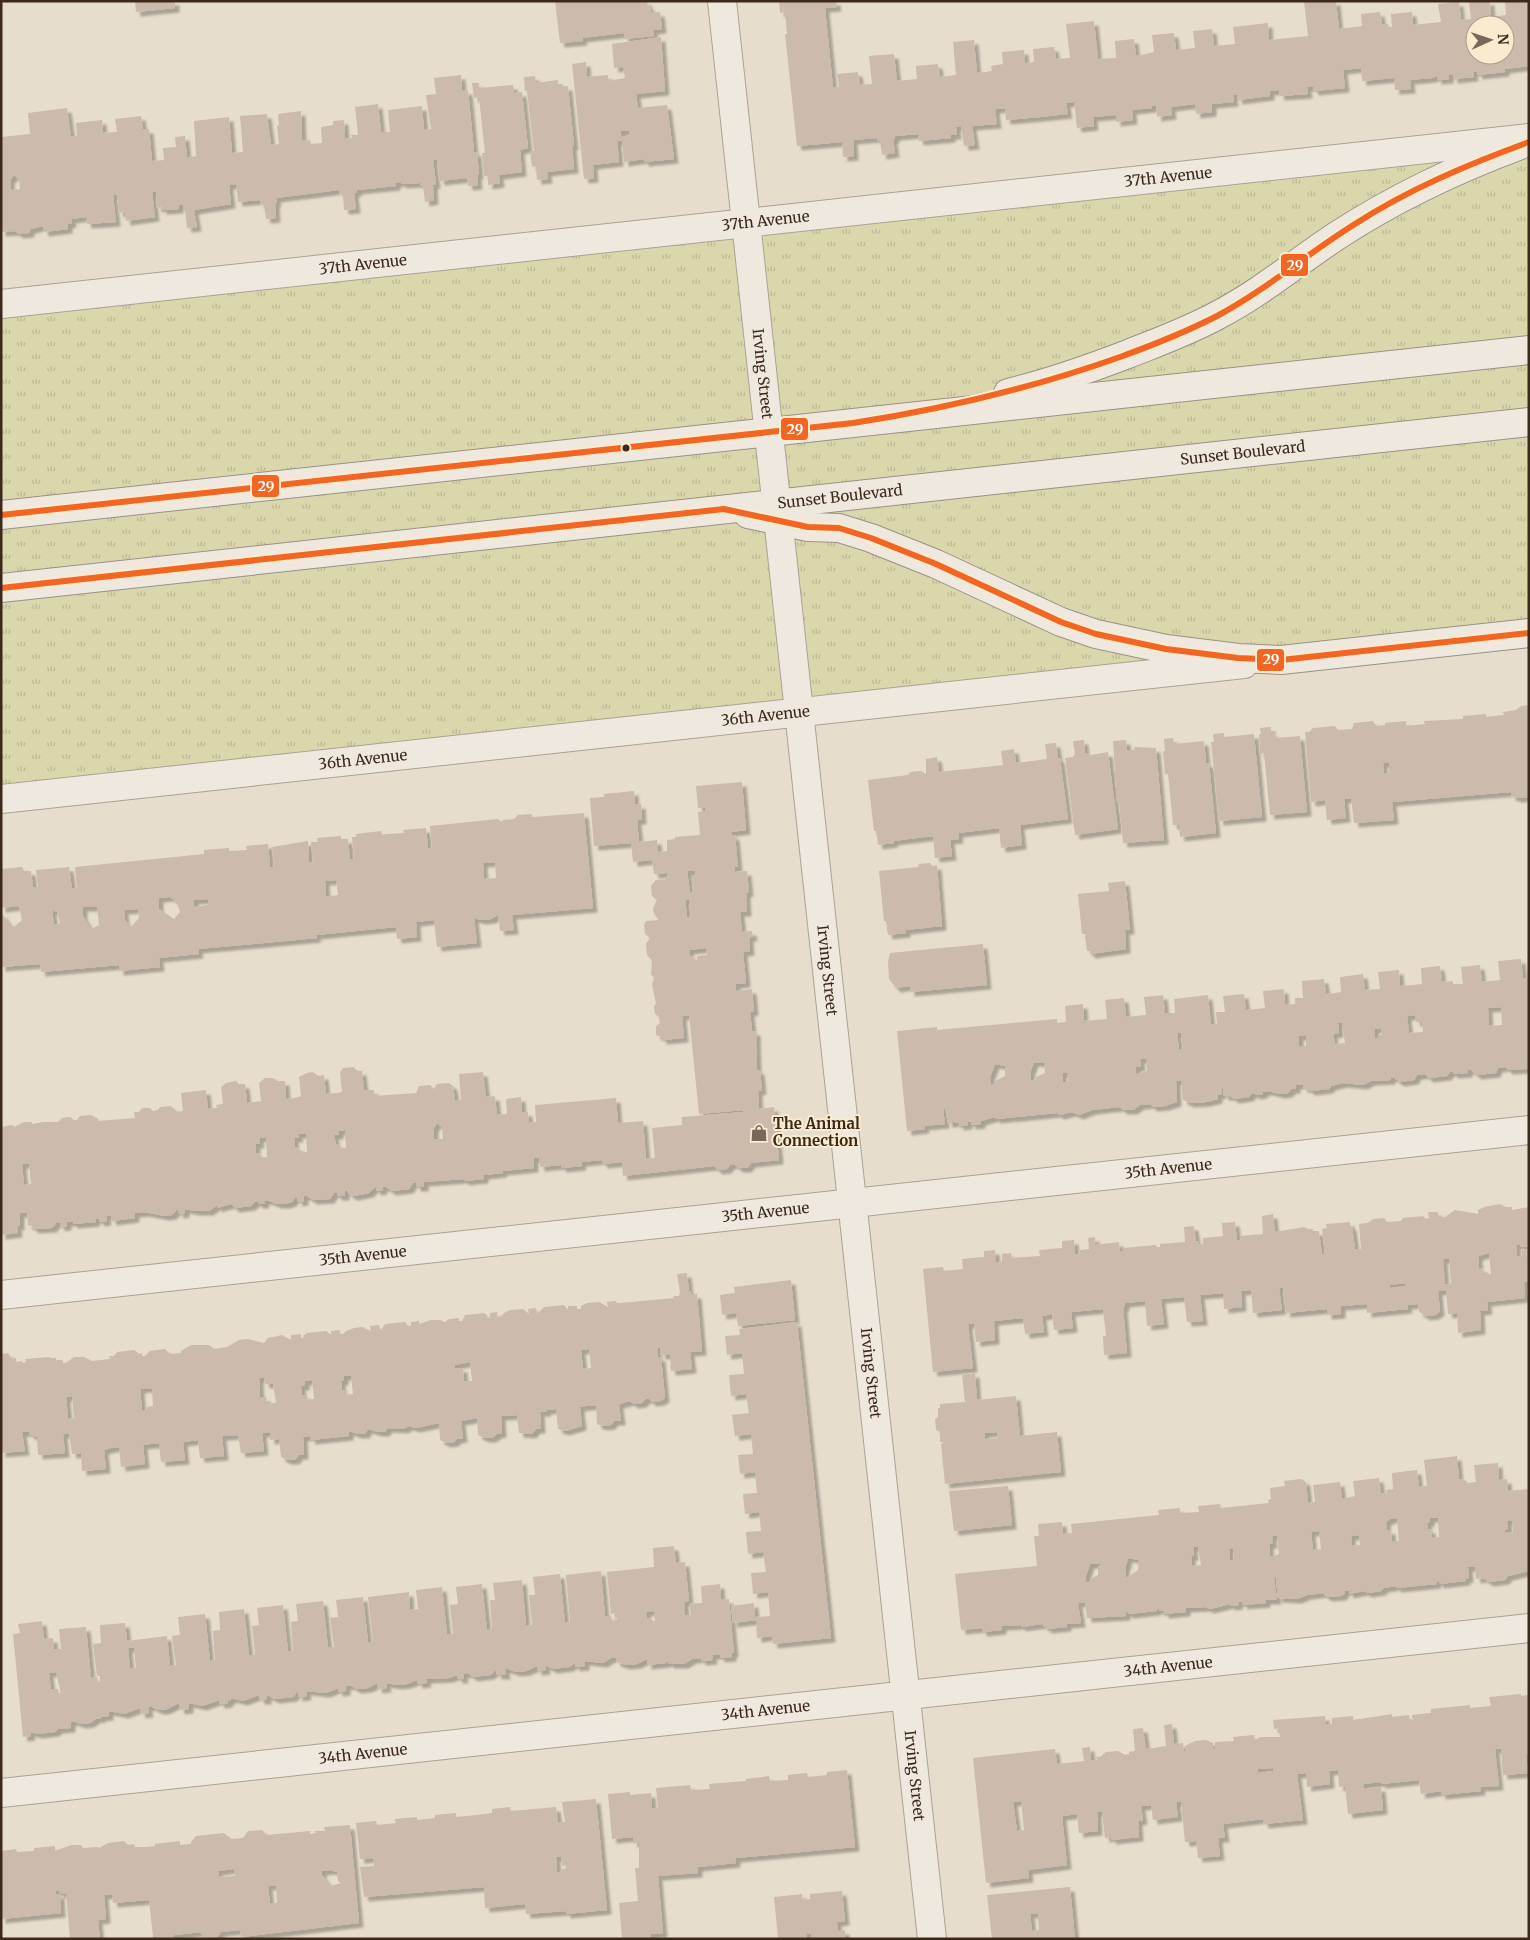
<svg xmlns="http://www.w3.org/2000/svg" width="1530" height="1940" viewBox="0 0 1530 1940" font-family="Merriweather,serif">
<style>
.park{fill:url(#park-tufts)}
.building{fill:#ccbaac;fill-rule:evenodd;filter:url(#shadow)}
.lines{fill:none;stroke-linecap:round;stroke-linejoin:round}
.street-casing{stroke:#aca295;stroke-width:30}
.secondary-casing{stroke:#9b9185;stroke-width:30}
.street{stroke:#eee8de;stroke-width:28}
.secondary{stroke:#eee8de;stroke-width:28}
.bus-1-casing{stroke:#f9ebd0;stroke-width:10}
.bus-1{stroke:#f26522;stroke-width:6}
.bus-dot{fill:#3c291c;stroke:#f9ebd0;stroke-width:2}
.labels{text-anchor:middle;stroke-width:4;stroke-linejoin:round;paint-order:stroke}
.street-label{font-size:15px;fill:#3c291c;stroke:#f9ebd0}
.poi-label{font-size:15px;font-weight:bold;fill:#3c291c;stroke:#f9ebd0;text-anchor:start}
.line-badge{stroke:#f9ebd0;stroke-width:2}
.badge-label{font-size:14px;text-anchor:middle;font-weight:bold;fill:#fff}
</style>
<defs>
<pattern id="park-tufts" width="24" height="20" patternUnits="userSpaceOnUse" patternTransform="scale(1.25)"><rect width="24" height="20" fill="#dad7ad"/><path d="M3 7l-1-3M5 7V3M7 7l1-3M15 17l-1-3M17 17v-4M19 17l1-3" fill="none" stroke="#bcb994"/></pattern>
<filter id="shadow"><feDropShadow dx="4.5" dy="4.5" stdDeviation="1" flood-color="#0004"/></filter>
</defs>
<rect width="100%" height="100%" fill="#e7ddcc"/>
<!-- park -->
<path class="park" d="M1529,138V633L1,799V304Z"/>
<!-- building -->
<path class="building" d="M135,1H175V8L136,12Z
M555,1H647L648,6H650L651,13L660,12L662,29L653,30L654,36L624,39V33L582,38L583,41L560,43Z
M779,1H836L837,7L825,8L833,88L839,87L837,74L858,72L860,85L872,84L869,56L894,54L897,81L917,79L916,66L938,64L940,77L956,75L953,42L974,40L977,73L992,71L991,66L1003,64L1002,52L1024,50L1025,63L1034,62L1033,49L1054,47L1056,59L1070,58L1066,24L1094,21L1098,59L1116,58L1115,41L1134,39L1136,56L1154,52L1152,35L1174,33L1176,50L1195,48L1193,31L1212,29L1214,46L1235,44L1233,27L1268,23L1269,40L1308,36L1304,1H1336L1339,29L1362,26L1361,14L1380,12L1382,24H1388L1389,27H1392L1391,14L1412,12L1413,25L1441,22L1438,4L1459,2L1461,20L1471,19L1469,1H1490L1491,17L1506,15L1505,1H1529V66L1505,69V72L1478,75L1477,71L1473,72L1474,77L1453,79V74L1449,75V79L1437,80V76L1432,78L1410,80L1411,89L1395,90L1394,78L1362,81L1361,68L1343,70L1345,88L1314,91L1313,87H1307L1308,94L1280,96L1279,90L1270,91V96L1238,100L1237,95H1233L1234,102L1212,104V112L1196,114L1195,104L1171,107L1172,115L1157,117L1156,105L1152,106V108L1132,110L1133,120L1116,122V115L1093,117L1094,126L1077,128L1074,102L1066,103L1068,114L1040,117L1006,120L1005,108L995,109L997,124L972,126L975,145L964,146L961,126L956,127L957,135H951V138L919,141L918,134L895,136V139H893L895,153L882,155L880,140L877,141V138L853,140L854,156L843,157L842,142L797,146L785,34H787L785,12L780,13ZM1475,25H1505V55H1475Z
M661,37L665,91L636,94L638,108L667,105L674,159L644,162V159L624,162L622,141H617L619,162L593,165L594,178L584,179L572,64L586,62L587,77L608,75V81L625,78L623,67L614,68L612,44ZM621,131H629V136L621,137Z
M461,75L462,91L468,90L474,152H477L479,175H477L478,185L468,186L467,178L440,181L437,160H433L436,184L433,185L434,200L425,202L423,186H420V183L402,184L401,182L396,183V186L357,190V192L354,193L356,209L344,210L343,194L340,195L339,190L276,198L277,202L275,203L276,218L266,219L264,204L260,205V200L238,202L236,184L229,185L231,204L194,210L197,227L187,228L185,210L183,211V205H179V209L162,210V207L157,208L156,191L152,192L155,217L126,221L125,212L119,213L117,195H113L116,222L87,224L86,217L71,219L72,223L68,224V229L44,232L43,226L31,229L29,233L19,234L15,231L1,232V137L30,134L28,113L67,108L71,137L77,136L76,123L102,120L103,133L117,132L115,119L141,116L143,129H149L152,161L164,160L163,148L176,147L175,137L185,136L187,158L196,156L194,121L229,117L232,153L243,152L240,116L267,114L271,145L279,144L277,126L279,125L278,114L301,111L302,141L310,140L311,144L322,143L321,127L333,125V121L344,120L345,139L352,138L351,135H358L355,107L378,104L381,132H390L388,110L422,106L424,130L431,129L426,95L436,94L434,78ZM14,175L19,179L20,189L11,190L10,180Z
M535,76L536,83L558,80V87L568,86L574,146H572L574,169L547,172L548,179L537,180L536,166L532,167L530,151H534L527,91H525L524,77Z
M472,83H479V88L513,85L514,93L522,92L528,148L520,150L522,172L499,175L500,183L488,185V176H484L482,153H485L479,97L474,98Z
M1529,705V797L1518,798L1511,796V792L1392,802L1394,820L1354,823L1351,798L1344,799L1346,818L1327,820L1325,800L1311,802L1305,732H1309L1313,728L1335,726L1338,730L1352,729L1354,723L1373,721L1376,726L1385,725V723L1406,721V726L1425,724L1424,721L1463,719V716L1486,714V717L1504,715L1503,712L1516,710L1521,706ZM1383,763H1389V773L1384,774Z
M1271,727V733H1275L1276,738L1300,736L1307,812L1270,815L1264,753L1260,754L1259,734H1261L1260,728Z
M1224,733V737L1254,734L1262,817L1219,821L1211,742H1214L1213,734Z
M1173,738L1174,744L1204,741L1206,763H1209L1216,833L1180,837L1179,825H1173L1168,774H1165L1163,751H1165L1164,739Z
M1084,740L1085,753L1091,755L1108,752L1118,829L1075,835L1065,758L1073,757L1075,754L1073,741Z
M1126,740L1127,750H1134L1135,747L1156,748L1164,840L1123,843L1119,803H1117L1113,741Z
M1056,743L1058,758H1060L1068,819L1020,825L1022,845L1001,848L999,828L958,833L959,839L950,840L952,856L935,858L933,836L893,841L894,843L878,845L876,831H874L868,780L908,775L910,772L921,771L926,774V759L937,757L939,772L1003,765L1001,751L1014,749L1016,763L1047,759L1045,744Z
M742,782L746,830L731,832L732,836L735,835L738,867H734L735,872L747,871L749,892L746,893L747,912H740L742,932L752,931L753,937H749L750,951L743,952L746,983L736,984V991L752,989L754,1011L750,1012L752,1031H756L757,1070H760L762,1090L758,1091L759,1109L774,1107L779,1160L751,1163L747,1168H739L734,1164L730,1165L727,1169L718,1170L714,1166L623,1176L622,1162L603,1164L602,1160L581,1162L582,1166L562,1168L561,1165L540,1167L539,1158H534V1168L502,1171L503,1173L484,1175V1179L464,1181V1179L424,1182V1187H416V1183H413L409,1189L392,1191L386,1187H383V1190L376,1191V1188H374L369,1193L354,1196L349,1194L347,1191H345V1196H337V1193H334L330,1199L313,1200L307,1196H304V1201L298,1202L297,1198H295L292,1202L285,1204H277L267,1200L264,1201L265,1204H258V1202H255L251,1206L235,1208L231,1204L217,1208V1205L209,1211H195L185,1209V1213L179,1214L178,1209L172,1215L165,1216L144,1212L135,1213V1218L112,1221L111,1216H106L107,1221L100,1222L99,1219H95L96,1222L73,1224V1222H67V1226L60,1227V1223H56L52,1228L34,1229L31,1225L28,1226L27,1213H20V1226H17L18,1233L1,1235V1127L11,1125L16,1127V1126L24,1122H31L33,1124L43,1122H58L62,1118L70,1117L74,1120H77L80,1116L91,1115L98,1119V1121L135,1118L134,1112H139L142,1108H150L153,1111L158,1110L160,1107L170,1106L175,1109L176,1112L183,1111L181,1093L206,1090L208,1109L217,1108L216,1105L223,1104L221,1087L226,1083L236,1081L239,1084H245L247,1103L261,1101L259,1083L265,1078H273L278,1081H285L286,1099L295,1098L301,1096L299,1077L307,1073L313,1072L318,1076L324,1075L326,1094L336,1093L342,1092L340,1072L343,1068L354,1067L357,1071H362L364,1090H374V1096L416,1093L419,1086L430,1085L434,1089L437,1084L449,1083L453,1086L455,1100H461L459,1074L483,1072L486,1097L495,1096L497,1115L507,1114L506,1099L521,1097L522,1112H528L529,1123L536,1122L535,1105L616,1098L618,1123L643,1121L646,1159L655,1158L652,1128L682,1125V1117L743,1112V1110L699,1114L689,1015L682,1016L684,1038L662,1040V1037L656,1035V1026L660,1023L659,1017L655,1014L654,1006L656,1004L652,984L654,978L651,974L652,960L647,955L646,944L650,938L645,934L644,925L646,921L659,920L654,914L653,908L657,900L652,896L651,886L656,880L667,879V873L654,874L652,860L633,862L631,843L594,846L590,798L604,797V794L634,791L635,805L641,804L642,820H637L639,842L657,840L658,852L667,851V840L675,839V837L700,835L698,812L705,811V808H698L696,786ZM687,871H695V876H692L693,892H690ZM685,900H689L691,917H687ZM706,948L707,955L697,956V960L694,961L693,956H690L689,950ZM437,1123L442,1127L443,1139H434V1128ZM345,1130L346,1148H341L340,1144H336L334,1135H339V1131ZM298,1134H306L307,1152L300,1153L299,1147H295L294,1138H299ZM266,1137L267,1157L261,1158L260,1153H256V1144H260L259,1138ZM29,1163L31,1184L24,1185L22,1164Z
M584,813L593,908L512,915L514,930L500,931L498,915L491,919L481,920L474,918L477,943L437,947L434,920L416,922L417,937L397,939L396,927L316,935L317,938L198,949L199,954L159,958L160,967L119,971V965L41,972L40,964L1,967V912L11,927H14L22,920L19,906L1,908V869L22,867L24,871H31L33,887H38L36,870L69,867L72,889L77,888L75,867L204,854V850L229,848V851L247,850L246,846L268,844L270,867H274L272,847L308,841L309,862H313L311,842H318L317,838L341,836V839H348L350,859H354L352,837H356V834L381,831L382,835L387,834L404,833L403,830L426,828L428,848H432L430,826L498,819L502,822L503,820L514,819L518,815L531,814L533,817ZM495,862L496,878L484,879L483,863ZM336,880L338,895L326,897L325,881ZM170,897L177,902L180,912L174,919L159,909V898ZM208,899V905L194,907V900ZM83,907H97L99,925L91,929L83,916ZM138,909L139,918L131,927L125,920L124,910ZM52,910L57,912L60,923L54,925Z
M930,863L932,866L937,865L942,926L906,930V933L888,935L886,921H884L879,871L918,867L919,864Z
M1125,881L1130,930H1125L1126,949L1090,954V951H1087L1085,936L1088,934H1082L1078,894L1109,891L1108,883Z
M983,944L987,985L910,992V986L896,988L889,979L888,962L890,953Z
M1521,959L1523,979L1529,978V1067L1527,1069L1508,1070L1506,1067L1498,1068L1496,1073L1477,1075L1471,1070H1468V1073L1453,1074V1072H1450L1447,1076L1429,1078L1425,1074L1421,1075H1417L1414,1080L1400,1082L1395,1079V1077L1391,1078V1080L1371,1081L1363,1085L1343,1083L1331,1086L1329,1089L1311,1091L1307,1088H1303V1084L1296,1085V1089H1292L1288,1093L1280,1094L1268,1091L1263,1092V1094L1255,1095V1093L1251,1094L1249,1097L1235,1099L1230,1096H1224L1221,1075L1222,1094L1218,1095V1099L1206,1102L1190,1103L1183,1100L1181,1080L1176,1081L1177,1102L1165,1106L1153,1107L1150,1104L1140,1105L1133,1110H1123L1120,1107L1092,1110L1079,1115L1072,1112L1060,1115L1057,1113L996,1119L995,1117L981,1121V1124L971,1125V1122H968V1125L959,1126V1123H956L953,1121V1123H948L945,1108L943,1109L945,1124L924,1126L925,1129L907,1131L897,1031L937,1027V1030L1057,1019V1023L1066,1022L1065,1006L1083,1004L1084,1021L1107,1019L1105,1000L1124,998L1126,1017L1146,1015L1144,997L1163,995L1165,1013H1175L1174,999L1208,995L1211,1025L1217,1024L1216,1012H1225L1223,996L1244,994L1246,1010L1265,1008L1263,991L1284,989L1285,1005L1295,1004V998H1303L1302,981L1324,979L1326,994L1335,993L1341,992L1340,977L1363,974L1365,990L1380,989L1378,972L1399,970L1400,986L1413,985L1422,984L1421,968L1440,966L1442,982L1453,981V984H1463L1461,967L1480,965L1482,982L1500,980L1498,961ZM1501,1007L1502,1025L1489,1026L1488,1008ZM1415,1015L1416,1022H1422L1423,1032L1409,1033L1407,1016ZM1338,1023H1342L1345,1043L1335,1044L1333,1034L1339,1033ZM1381,1028L1382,1035H1378V1038L1375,1039L1374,1029ZM1177,1033H1181L1183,1049L1179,1050ZM1306,1035V1046H1299V1036ZM1140,1059H1146L1147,1071L1136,1074V1067H1141ZM1034,1062L1044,1063L1045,1073L1036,1077V1080L1031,1081L1030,1073ZM995,1064L1005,1066V1076L995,1081V1084L991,1085L990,1077ZM1062,1073H1067L1068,1082H1063Z
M1500,1204L1506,1207H1512V1210L1529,1207V1281L1524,1282L1525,1298L1487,1302L1488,1310L1480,1311L1481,1330L1458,1333L1457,1313L1448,1314L1446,1290L1438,1291L1440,1311L1435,1315L1426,1316L1419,1312L1418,1304L1407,1305L1408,1309L1367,1313V1304L1341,1306V1314L1327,1315V1309L1286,1313L1283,1287L1279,1288L1282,1310L1253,1313L1251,1290L1241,1291L1242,1307L1224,1309L1223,1293L1200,1295L1203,1321L1187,1322L1184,1297L1161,1299L1164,1324L1147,1326L1145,1301L1125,1303V1307H1123L1127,1353L1104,1355L1103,1336H1106L1103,1309L1071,1312L1073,1328L1054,1330L1052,1314L1042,1316L1044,1332L1025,1334L1023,1318L994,1321L995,1340L976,1342L974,1323L968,1324L973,1368L933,1372L923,1269L943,1267L944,1271L963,1269L962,1259L984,1257V1251L995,1250L996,1263L1002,1262V1254L1011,1253L1012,1258L1040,1256L1039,1250L1062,1248V1241L1074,1240L1075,1254H1080V1250L1089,1249L1088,1238L1095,1237V1245L1119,1242L1120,1252L1124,1251V1248L1156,1245L1157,1247H1160V1244L1185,1242L1184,1227L1194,1226L1196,1241H1199V1244H1203V1238L1223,1236L1222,1223L1235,1222L1237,1240H1240V1236L1263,1234L1262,1216L1273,1214L1275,1232L1304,1227L1308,1229H1313V1231H1319L1322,1254H1325L1322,1229L1327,1228L1326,1224L1350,1222V1226H1352L1355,1249H1361L1359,1224L1368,1223L1373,1219L1384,1218L1387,1222L1401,1221L1403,1218L1423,1216L1426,1219L1429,1218L1428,1212H1438L1439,1217H1445L1455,1210L1478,1214V1210L1484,1207ZM1520,1244V1247H1527L1528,1249L1521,1250L1522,1256L1517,1257L1516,1245ZM1489,1253L1491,1274L1484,1275L1483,1268L1479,1269L1478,1256ZM1443,1259H1449L1451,1284H1445ZM1405,1283L1406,1286L1390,1288V1285Z
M687,1273L689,1291H691V1294H697L702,1351L690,1352L692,1369L671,1371L670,1354L661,1355L660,1348H657L658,1357H661L665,1398L660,1401L652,1402L649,1399H646L642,1403L634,1404L630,1401L619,1404L621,1421H614L611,1425L603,1426L597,1424L596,1405L586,1406L580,1407L582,1426L565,1431L558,1429L556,1409L546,1410L547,1412H540L541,1429H536L532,1434L519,1433L517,1415L501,1416L502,1433L497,1434L492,1438H485L478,1435L477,1418L461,1421L463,1438L457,1439L454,1442L446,1443L440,1440L439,1423L416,1428L408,1426L404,1429L388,1428L385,1432H378L368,1429L365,1434H357L349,1431V1436L311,1440L310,1436L303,1437L304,1455H299L295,1460H287L281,1457L279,1439L270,1440V1432L262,1433L264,1451L241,1453L238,1435L222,1436L224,1456L200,1458L198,1440L183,1442L185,1460L161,1462L159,1444H150L143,1445L145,1464L121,1467L119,1447L111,1448L104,1450L106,1469L82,1471L81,1453L72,1454L69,1433L63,1434L65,1453L38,1455L37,1437L29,1434V1432H22L25,1451L1,1453V1354L8,1353L12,1359L16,1358V1362L22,1361V1363L26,1362L25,1359L50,1357V1358H56V1360H63V1363H66L74,1357H84L92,1361L110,1359L109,1356H114L117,1352L134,1350L139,1354L142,1353V1356H145L150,1351L165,1349L170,1354L181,1353V1351L191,1345H209L214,1349L227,1347L239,1340L248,1339L264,1343L268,1338L282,1335L291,1340V1335L301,1334V1338H304L303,1336L307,1333L326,1331L331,1335V1331L340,1330V1334H343L346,1331L354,1328L362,1327L371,1331L370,1326L379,1325L380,1330H381L385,1324L405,1322L408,1326H411V1322L419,1321V1324L431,1320H440L445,1322L449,1319L459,1318V1321H462L465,1315L484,1313L487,1315V1318H490V1313L497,1312V1317H501L504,1313L510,1310L523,1309L529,1314L528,1309L536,1308L537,1314L544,1307L564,1305L568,1310V1306H577V1309H581V1306L587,1303L599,1302L608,1307L607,1302L616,1301L617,1303H620L674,1298L673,1296H679L680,1292L677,1274ZM589,1349L591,1368L583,1369L581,1350ZM470,1362L472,1381H464L463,1368H455V1365ZM344,1376H351L353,1394L345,1395V1390L342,1391L341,1381H344ZM264,1377L265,1384H273L276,1403L267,1404L266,1397L260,1398L259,1378ZM312,1380L314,1399L307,1400V1395H302L301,1386H305V1381ZM145,1388L152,1389L153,1406L147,1407V1410L142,1411L140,1389ZM72,1396L74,1418L68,1419L66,1397Z
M791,1280L795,1320L738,1326L736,1313L722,1315L720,1295L735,1293L734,1287Z
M797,1322L831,1638L773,1644L772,1636L757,1638L756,1620L733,1623L731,1606L754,1603L755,1617L770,1616L768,1592L753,1594L751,1573L766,1572L763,1552L748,1554L746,1532L761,1531L759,1512L745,1514L743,1494L757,1493L755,1472L740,1474L738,1455L753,1454L751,1434L735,1436L732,1415L749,1413L746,1394L731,1396L729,1375L744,1374L742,1353L727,1355L725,1336L740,1335L739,1329Z
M975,1373L977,1400L1016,1396L1020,1436L1057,1432L1061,1472L945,1484L941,1444L944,1442H940V1432L936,1430L935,1419L938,1417V1408H940V1404L965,1402L962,1375ZM997,1432L998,1438L985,1439V1433Z
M1457,1456L1459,1479L1467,1481V1483L1476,1482L1474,1465L1498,1463L1499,1480L1507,1479L1508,1491L1529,1489V1571L1508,1576L1505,1580L1489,1582L1483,1578L1476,1579L1475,1567H1468L1469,1578L1465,1579L1466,1581L1439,1584V1581L1436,1582L1437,1584L1397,1588L1396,1586L1384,1588L1381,1591L1368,1593L1364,1591L1349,1594V1591H1344L1345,1593L1341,1596L1329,1597L1324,1595V1593L1307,1595L1297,1599L1278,1598L1276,1578H1274L1277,1600H1266V1603L1243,1605L1242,1602H1238L1239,1605L1230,1606V1604L1210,1609L1205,1607L1186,1608V1612L1164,1614V1611H1159V1608L1156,1611L1129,1614L1126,1611V1616L1087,1618L1085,1602L1078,1603L1081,1623L1067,1624V1627L1047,1629L1046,1626L1043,1627V1624L1021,1627V1625L1002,1626V1630L982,1632V1628L961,1630L955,1574L1037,1566L1034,1536H1039L1038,1524L1062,1522L1063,1534L1072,1533L1071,1524L1159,1515L1158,1510L1180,1508V1513L1199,1512L1198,1506L1220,1504L1221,1508L1269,1503L1268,1500L1271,1499L1270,1488L1285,1486L1284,1481L1301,1479L1306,1482L1308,1503L1315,1502L1313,1485L1340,1482L1342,1499L1355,1496L1353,1481L1379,1478L1381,1493H1387L1386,1490L1393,1489L1392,1473L1417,1470L1419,1487L1427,1486L1424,1460ZM1397,1518L1399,1541L1392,1542L1391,1530H1387L1386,1522L1390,1519ZM1430,1518H1438L1439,1537L1432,1538L1431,1529H1428L1427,1523L1430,1522ZM1512,1520L1513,1532L1505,1533V1530L1508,1529L1507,1521ZM1319,1531L1321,1549L1313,1550L1311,1532ZM1359,1535L1360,1545L1352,1546L1351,1536ZM1272,1536H1277L1279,1554L1270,1557L1269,1544H1273ZM1193,1547H1198L1201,1565L1192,1566L1191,1556H1194ZM1233,1548L1234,1560L1230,1561L1229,1549ZM1128,1558L1139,1560L1138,1570L1126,1578L1125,1569ZM1090,1564H1101L1098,1567V1575L1090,1579L1091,1582H1086V1576Z
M1008,1486L1012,1525L954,1531L949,1491Z
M674,1546L676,1563L685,1562L689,1601L684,1602L685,1615H691L689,1604L702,1603L701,1586L720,1584L721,1600L729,1599L734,1653H732V1657L720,1658V1655H712L713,1660L701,1661V1658L692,1659L684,1664H669L668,1661L666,1663L647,1665V1659L637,1664L626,1665L616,1662V1658H611L603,1663L585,1661V1666L575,1667V1663L569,1667L553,1669L545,1665L546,1670L537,1671V1666L526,1671L516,1672L508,1669H505L506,1675H497L496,1670L490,1675L473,1677L468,1673L463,1674L464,1679H458L457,1675L449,1678L426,1679L427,1683L418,1684L417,1680L407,1684L397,1685L386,1683L387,1688L378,1689L377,1683L368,1688L357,1689L350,1685L346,1686V1691L338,1692V1688L326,1693L306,1691L307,1696L298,1697V1691L293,1697L275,1699L267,1695V1700H260L259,1695L243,1701L231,1698V1700L228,1701V1703L220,1704L219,1700L202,1706L189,1703V1709L180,1710L179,1703L165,1710H159L150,1706L148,1707L149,1713L141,1714L140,1708L124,1714L109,1711V1716L101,1717V1719L97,1718L90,1723L81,1724L73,1721L71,1722V1728L58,1729L55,1732L38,1734L30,1732L31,1736L23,1737L13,1634L20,1633L18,1624L42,1621L44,1639L53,1638L54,1649H61L59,1629L86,1627L91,1678L97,1677L98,1682H100V1676H97L93,1644L101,1643L100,1625L125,1623L127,1641L167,1636L170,1666L176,1665L172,1636L180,1635L178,1617L205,1614L210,1661L215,1660L213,1631L220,1630L219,1612L244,1609L249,1655H255L252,1626L259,1625L257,1608L283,1605L288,1651H293L291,1622L298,1621L296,1604L323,1601L328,1647H334L330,1618L338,1617L336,1600L363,1597L368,1642H373L368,1597L409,1592L410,1610L418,1609L416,1590L442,1587L447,1634H453L450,1605L458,1604L456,1587L482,1584L487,1630L492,1629L490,1600H495L493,1583L522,1580L526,1626L532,1625L529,1595H535L533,1577L560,1574L565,1623L570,1622L566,1575L601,1571L605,1616H611L612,1621L617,1620L616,1613L611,1614L607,1572L654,1567L653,1548ZM654,1611L655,1621H652L651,1618H647L646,1612ZM128,1648H134L136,1668H130ZM56,1672L61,1694L59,1695L58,1689H51L49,1673Z
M1521,1694V1696L1527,1695L1529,1697V1754L1526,1755L1528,1773L1503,1775L1501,1749H1495L1499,1786L1480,1787L1481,1791L1441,1795V1791L1421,1794L1419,1780L1381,1784V1782L1363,1784L1364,1789L1381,1787L1383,1810L1348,1814L1345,1786L1339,1787L1338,1770L1329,1771L1330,1784L1307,1787L1306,1773L1297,1774L1303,1820L1264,1824L1263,1819L1223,1824L1225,1838H1218L1220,1856L1198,1858L1196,1841L1185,1842L1181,1802H1176L1178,1817L1153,1820L1151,1805L1141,1806L1143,1820L1138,1821L1139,1837L1112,1840L1111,1837L1105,1838L1102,1811L1097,1812L1098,1831L1079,1833L1077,1814L1062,1816L1067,1865L1028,1870L1029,1878L986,1883L973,1758L1055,1749L1057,1764L1084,1761L1082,1748L1090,1747L1091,1760H1097L1096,1757H1100L1106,1752L1118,1751L1125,1755L1129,1754V1752L1135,1751L1133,1729L1143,1728L1146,1749L1166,1746L1164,1725L1172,1724L1174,1744L1183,1743L1184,1751H1186L1185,1746L1195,1741L1206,1740L1213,1743V1749L1215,1748V1742L1234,1741L1233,1737L1254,1735L1255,1740H1258L1259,1737H1280L1279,1728L1274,1729L1273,1720L1325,1716L1326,1725L1332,1724V1718L1353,1716V1720L1392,1714V1717L1409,1715L1410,1721H1413L1412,1715L1431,1713V1709L1470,1705V1708L1491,1706L1489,1697ZM1273,1768V1771L1258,1773V1769ZM1021,1801L1024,1830L1017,1831L1013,1802Z
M847,1770L855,1847L736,1858V1863L698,1867V1873L658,1876L663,1933L651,1934V1939H622L619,1903L638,1901L635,1868H639V1843H633V1837L612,1839L608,1794L630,1792V1795L651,1793L652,1808H658L656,1788L690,1785L691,1790L710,1789L709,1784L746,1781V1779L769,1776L770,1781L788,1780V1775L807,1773L808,1777L827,1775V1772Z
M596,1799L607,1910L566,1914V1911L526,1914L525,1904L485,1908L484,1887L364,1897L360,1867L374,1866L373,1858L360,1859L356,1823L376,1821L377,1825L396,1823L395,1819L417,1817V1820L435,1818V1815L456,1813V1817L477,1815L492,1813V1809L510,1807L511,1811L556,1807L558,1822H565L562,1802ZM556,1857H561L562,1866L566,1865V1869H562V1872H557Z
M350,1825L359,1923L241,1937L240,1930L221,1932L216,1938L208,1939H205L200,1932L175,1935L171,1939H156L153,1937L149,1900L113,1903L112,1894L104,1895L106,1919L98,1920L100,1939H70L66,1893L60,1894L59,1891H56V1894H60L61,1913L1,1919V1851L16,1849L17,1852L34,1851V1848L55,1846V1851L71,1845H81L83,1848L99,1847V1848L108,1843L124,1841L128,1845L134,1844L135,1847H144L155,1846V1844L180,1841V1845L191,1844V1842L196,1836L224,1833L231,1839L243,1838L248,1831L262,1830L267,1835L310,1831V1834L316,1833L315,1831H325L324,1827ZM234,1869L235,1876L219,1877L218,1871ZM330,1870L337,1872L338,1881L341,1883L331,1886L322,1875V1871ZM276,1885L277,1903L270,1904L268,1886Z
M1070,1887L1075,1939H992L987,1895ZM1038,1913L1039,1930L1032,1931L1030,1914Z
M842,1891L845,1921L837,1922L838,1931L845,1930V1939H812L811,1933L806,1934L807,1939H778L774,1897L802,1894V1900L810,1899V1894Z"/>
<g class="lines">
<!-- street casing -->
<g class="street-casing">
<g id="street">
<path id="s1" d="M722,1L932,1939"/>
<path id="s2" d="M1,304L1528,138"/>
<path id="s3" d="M1,799L1244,664"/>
<path id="s4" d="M1,1295L1529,1130"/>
<path id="s5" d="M1,1793L1529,1628"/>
</g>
</g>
<!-- secondary casing -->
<g class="secondary-casing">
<g id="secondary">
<path d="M1008,393C1049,383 1089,369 1128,354C1158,342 1189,331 1218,315C1260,293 1296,263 1335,237C1396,197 1460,167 1529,142"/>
<path d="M748,514L808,527L839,528L871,538L936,564L1061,622L1096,634L1166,649L1238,658L1281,660L1529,633"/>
<path d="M1,515L1529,350"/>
<path id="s6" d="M1,588L1529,422"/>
</g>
</g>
<!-- street -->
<use href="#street" class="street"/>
<!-- secondary -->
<use href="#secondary" class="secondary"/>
<!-- bus-1 casing -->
<g class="bus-1-casing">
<path id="bus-1" d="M1,515L853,423C944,409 1033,388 1120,357C1153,345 1186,332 1217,316C1266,290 1308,253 1355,224C1409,189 1469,164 1529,142
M1,588L724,509L808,527L839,528L871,538L936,564L1061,622L1096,634L1166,649L1238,658L1281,660L1529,633"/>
</g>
<!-- bus-1 -->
<use href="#bus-1" class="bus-1"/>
</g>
<!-- icons -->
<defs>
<g id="shop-bare" transform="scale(1.35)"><path d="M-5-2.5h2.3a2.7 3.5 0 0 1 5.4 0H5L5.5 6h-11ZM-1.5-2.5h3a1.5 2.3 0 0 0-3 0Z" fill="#78685a" stroke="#f9ebd0" stroke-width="2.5" paint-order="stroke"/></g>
</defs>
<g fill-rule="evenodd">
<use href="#shop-bare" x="759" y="1133"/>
</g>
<!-- markers -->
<circle class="bus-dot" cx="626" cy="448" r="4.5"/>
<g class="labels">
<!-- street labels -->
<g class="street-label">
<text dy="5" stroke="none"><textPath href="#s2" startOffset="1174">37th Avenue</textPath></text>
<text dy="5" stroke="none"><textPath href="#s2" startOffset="769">37th Avenue</textPath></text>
<text dy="5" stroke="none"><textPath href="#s2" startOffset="364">37th Avenue</textPath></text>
<text dy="5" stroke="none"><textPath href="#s1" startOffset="375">Irving Street</textPath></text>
<text dy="5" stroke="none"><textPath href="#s6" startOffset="1249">Sunset Boulevard</textPath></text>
<text dy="5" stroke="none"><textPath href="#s6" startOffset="844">Sunset Boulevard</textPath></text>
<text dy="5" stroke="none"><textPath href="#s3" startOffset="769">36th Avenue</textPath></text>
<text dy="5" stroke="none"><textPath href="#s3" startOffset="364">36th Avenue</textPath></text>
<text dy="5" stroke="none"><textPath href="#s1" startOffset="975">Irving Street</textPath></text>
<text dy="5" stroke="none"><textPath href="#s4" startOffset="1174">35th Avenue</textPath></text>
<text dy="5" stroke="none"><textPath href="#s4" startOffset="769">35th Avenue</textPath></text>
<text dy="5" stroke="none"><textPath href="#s4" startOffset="364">35th Avenue</textPath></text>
<text dy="5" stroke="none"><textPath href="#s1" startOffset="1380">Irving Street</textPath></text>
<text dy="5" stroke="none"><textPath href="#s5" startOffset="1174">34th Avenue</textPath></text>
<text dy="5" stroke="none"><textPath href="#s5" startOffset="769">34th Avenue</textPath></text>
<text dy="5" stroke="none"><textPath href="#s5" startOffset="364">34th Avenue</textPath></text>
<text dy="5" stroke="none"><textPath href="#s1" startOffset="1785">Irving Street</textPath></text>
</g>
<!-- poi labels -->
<g class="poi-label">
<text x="773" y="1129">The Animal<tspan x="773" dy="17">Connection</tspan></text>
</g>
</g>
<g class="line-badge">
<rect x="1280" y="253" width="29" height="24" rx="5" fill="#f26522"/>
<rect x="780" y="417" width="29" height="24" rx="5" fill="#f26522"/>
<rect x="251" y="474" width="29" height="24" rx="5" fill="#f26522"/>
<rect x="1256" y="648" width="29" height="24" rx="5" fill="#f26522"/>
</g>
<g class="badge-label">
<text x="1295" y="270">29</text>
<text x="795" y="434">29</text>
<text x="266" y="491">29</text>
<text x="1271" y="664">29</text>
</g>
<!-- border -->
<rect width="1530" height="1940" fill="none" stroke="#3c291c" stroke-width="5"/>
<!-- north arrow -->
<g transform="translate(1490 40) rotate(87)"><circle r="24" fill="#f9ebd0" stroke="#ad9d88"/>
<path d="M0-4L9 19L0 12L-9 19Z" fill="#78685a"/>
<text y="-8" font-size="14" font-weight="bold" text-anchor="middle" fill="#3c291c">N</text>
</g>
</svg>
